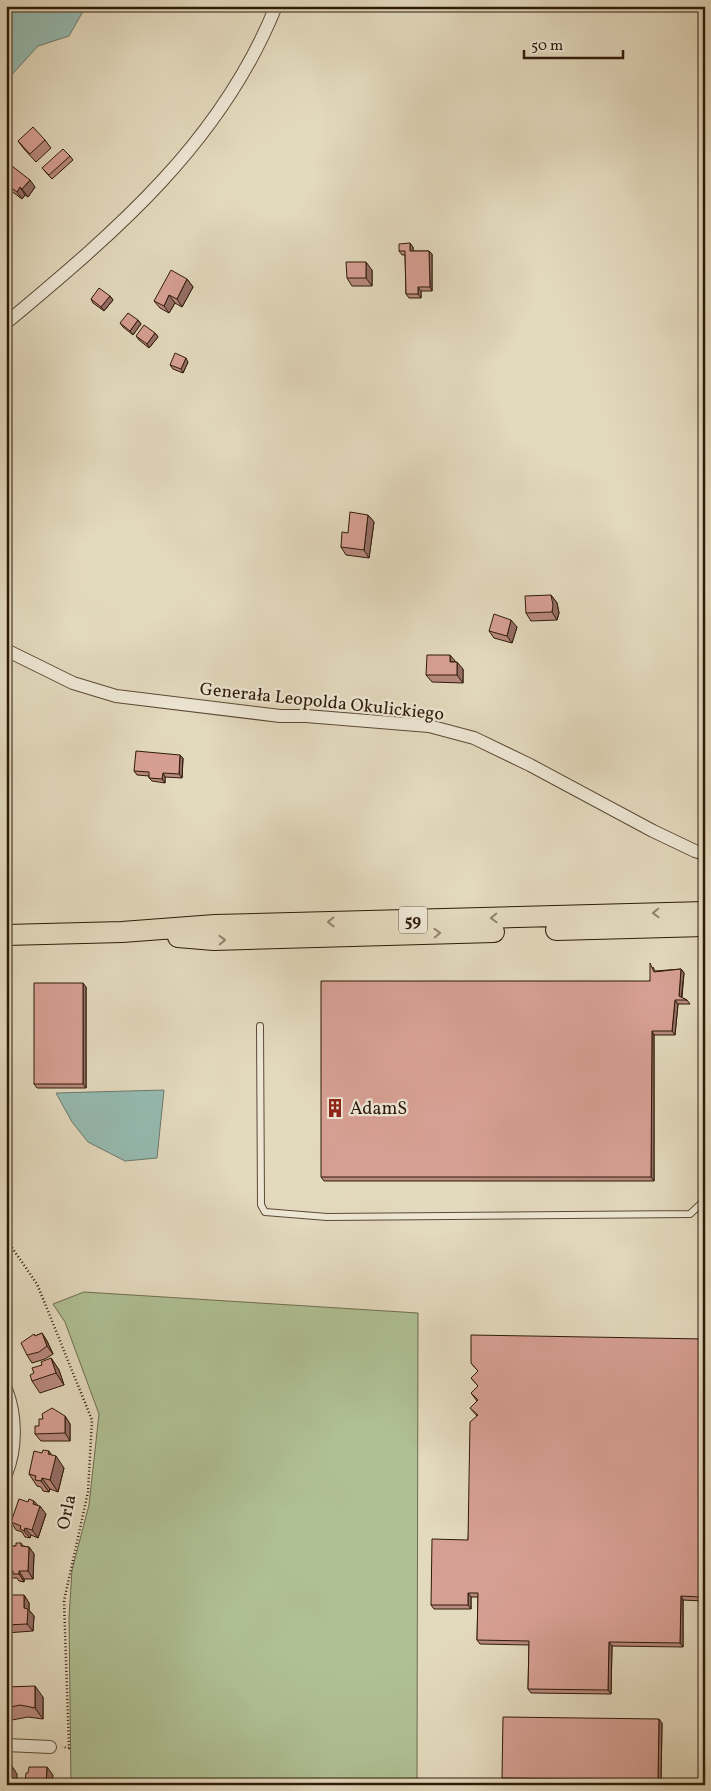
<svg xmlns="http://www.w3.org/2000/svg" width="711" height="1791" viewBox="0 0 711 1791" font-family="Vollkorn,serif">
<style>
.green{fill:#afc094;stroke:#6e6d4e}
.water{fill:#95bab1;stroke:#6c7a6e}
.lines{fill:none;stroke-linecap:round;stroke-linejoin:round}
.service-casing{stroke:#5b4a36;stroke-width:8}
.minor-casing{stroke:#5b4a36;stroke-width:14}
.primary-casing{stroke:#2e1a09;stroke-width:22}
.path{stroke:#2e1a09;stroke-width:2.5;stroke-dasharray:1 2.5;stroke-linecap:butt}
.service{stroke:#ede6d4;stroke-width:6}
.minor{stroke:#ede6d4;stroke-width:12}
.primary{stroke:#e3d9bd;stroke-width:20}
.wall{fill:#b8897e;stroke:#2e1a09}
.shaded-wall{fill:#966f67;stroke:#2e1a09}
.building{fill:#d69f93;stroke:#2e1a09}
.oneway{stroke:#92836c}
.labels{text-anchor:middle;stroke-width:4.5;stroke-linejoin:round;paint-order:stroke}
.shield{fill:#ede6d4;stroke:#675746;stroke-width:1}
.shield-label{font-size:16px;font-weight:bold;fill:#2e1a09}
.street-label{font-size:18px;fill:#2e1a09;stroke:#ede6d4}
.poi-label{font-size:18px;fill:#2e1a09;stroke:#ede6d4;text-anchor:start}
</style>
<rect width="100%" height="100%" fill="#e3d9bd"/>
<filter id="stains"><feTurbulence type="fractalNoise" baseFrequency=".004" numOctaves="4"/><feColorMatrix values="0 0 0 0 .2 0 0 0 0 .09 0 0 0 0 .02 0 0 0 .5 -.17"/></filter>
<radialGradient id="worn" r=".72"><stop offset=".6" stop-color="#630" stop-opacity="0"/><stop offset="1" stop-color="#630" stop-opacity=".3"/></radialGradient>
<!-- green -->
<path class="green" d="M84,1292L418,1313L417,1785H71L69,1618L72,1570L89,1505L99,1414L65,1322L53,1304Z"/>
<!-- water -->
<path class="water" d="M6,6H86L69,36L38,46L6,81Z
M164,1090L157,1158L125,1161L88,1142L72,1122L56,1093Z"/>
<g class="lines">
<!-- service casing -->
<g class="service-casing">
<path id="service" d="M260,1026L261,1205L265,1212L327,1217L690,1214L705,1200"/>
</g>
<!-- minor casing -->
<g class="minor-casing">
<path id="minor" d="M6,323C116,231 221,143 276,6
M6,650L73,683L116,696L280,716H306L429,726L474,738L530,765L653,831L695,851L705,854
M6,1389C16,1414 17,1448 6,1474
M6,1745L50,1747"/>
</g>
<!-- primary casing -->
<g class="primary-casing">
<path id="primary" d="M556,930L705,926
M6,935L122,932L215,925L705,912
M178,937L214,940L494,932"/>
</g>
<!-- path -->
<path class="path" d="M6,1239L37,1284L92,1420L88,1492L64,1601L69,1748L62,1747"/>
<!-- service -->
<use href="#service" class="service"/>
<!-- minor -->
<use href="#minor" class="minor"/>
<!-- primary -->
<use href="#primary" class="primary"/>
</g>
<!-- wall -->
<path class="wall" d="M45,140L51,148L36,162L24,149L18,141Z
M70,156L73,160L52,179L42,168Z
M6,174L35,187L28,197L25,195L22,199L6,187Z
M413,247V251H429L432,254V291H421V298H409L406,294L405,255H402L399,251Z
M372,270V286H352L347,278Z
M187,279L193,287L182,307L175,303L169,313L160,308L154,301Z
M110,296L113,300L104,311L93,303L91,299Z
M138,320L141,324L133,335L123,327L120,323Z
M155,333L158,337L149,348L139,340L136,336Z
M188,362L183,373L173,369L170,365Z
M368,515L374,522L369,558L346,555L341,547L348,533Z
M551,595L557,603L559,613L557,620L531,621L526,613Z
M517,627L512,643L494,638L489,631Z
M463,669V683L432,682L426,675Z
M180,755L183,758L182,778L165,777V783L152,781L149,778V776L137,775L134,771Z
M653,967L655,971L681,969L684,973L682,998L687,1000L690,1004H678L675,1035H654V1181H324L321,1177L650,981Z
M86,987V1088H37L34,1084Z
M42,1333L47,1341L53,1354L45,1359L32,1363L27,1355L34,1334L35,1336Z
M705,1339V1497L703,1601L683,1600V1647L612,1646L611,1694L531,1693L528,1689L529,1645L480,1644L477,1640L478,1597H471V1609H434L431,1605L468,1540L477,1416L470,1408L477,1401L471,1393L478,1386L471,1378L478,1371L471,1363Z
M51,1358L59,1370L64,1385L40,1393L32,1381L34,1373L42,1365Z
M65,1416L70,1424V1441H41L35,1434L43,1419Z
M51,1455L64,1468L58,1492L50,1489L49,1492L43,1491L41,1487L37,1486L29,1474Z
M46,1514L38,1538L31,1535L30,1538L25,1537L22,1532L16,1530L11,1522Z
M21,1543L23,1546L29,1547L34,1554L33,1579H24V1582L19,1581L17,1578H11L6,1571V1546H16Z
M24,1595L29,1603V1610L34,1616L33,1631L6,1633V1612Z
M6,1687L43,1697V1719L28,1717L12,1720L6,1712Z
M662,1723L661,1784L505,1782L502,1778Z"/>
<!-- shaded-wall -->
<path class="shaded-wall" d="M30,180L35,187L28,197L22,189Z
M20,187L25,195L22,199L17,192Z
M6,206L12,213L6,220Z
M410,243L413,247V255L410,251Z
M429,251L432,254V291L430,287Z
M366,262L372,270V286L366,278Z
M187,279L193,287L182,307L177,299Z
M418,287L421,291V298L418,294Z
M169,295L175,303L169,313L164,306Z
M110,296L113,300L104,311L101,307Z
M138,320L141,324L133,335L130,331Z
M155,333L158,337L149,348L147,344Z
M186,358L188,362L183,373L181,369Z
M368,515L374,522L369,558L364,550Z
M551,595L557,603L559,613L557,620L552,612Z
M511,620L517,627L512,643L507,636Z
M450,655L456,662H450Z
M457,662L463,669V683L457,675Z
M180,755L183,758L182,778L179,774Z
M163,773L165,777V783L162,779Z
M681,969L684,973L681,1000L679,996Z
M83,983L86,987V1088L83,1084Z
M675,1000L678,1004L675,1035L672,1031Z
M652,1031L654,1035V1181L651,1177Z
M42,1333L47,1341L53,1354L47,1346Z
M705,1339V1497L703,1601L700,1597Z
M51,1358L59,1370L64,1385L56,1373Z
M65,1416L70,1424V1441L65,1433Z
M49,1451L55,1460L56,1456L64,1468L58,1492L50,1480L48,1454Z
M42,1478L50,1489L49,1492L41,1481Z
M34,1501L40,1508V1506L46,1514L38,1538L32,1530L33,1504Z
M25,1528L31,1535L30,1538L24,1531Z
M29,1547L34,1554L33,1579L28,1571Z
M19,1571L24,1579V1582L19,1574Z
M468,1593L471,1597V1609L468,1605Z
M24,1595L29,1603V1610L34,1616L33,1631L27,1624L24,1608Z
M681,1596L683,1600V1647L680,1643Z
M609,1642L612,1646L611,1694L608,1690Z
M35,1686L43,1697V1719L35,1708Z
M659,1719L662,1723L661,1784L658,1780Z
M12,1766L17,1774V1785H11Z
M47,1767L53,1775L52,1785H46Z"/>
<!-- building -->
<path class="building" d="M33,127L45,140L30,154L18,141Z
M63,149L70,156L49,175L42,168Z
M12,166L30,180L22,189L20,187L17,192L6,184V174Z
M410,243V251H429L430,287H418V294H406L405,251H399V244Z
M346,262H366V278H347Z
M171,270L187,279L177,299L169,295L164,306L154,301Z
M99,288L110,296L101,307L91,299Z
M128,313L138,320L130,331L120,323Z
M144,325L155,333L147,344L136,336Z
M175,353L186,358L181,369L170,365Z
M350,512L368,515L364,550L341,547L342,532L348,533Z
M551,595L553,605L552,612L526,613L525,596Z
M494,614L511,620L507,636L489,631Z
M427,655H450V662H457V675H426Z
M136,751L180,755L179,774L163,773L162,779L149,778V772L134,771Z
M650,963L654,972L681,969L679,996L687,1000H675L672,1031H652L651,1177H321V981H650Z
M34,983H83V1084H34Z
M42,1333L47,1346L39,1352L27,1355L21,1343L34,1334L35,1336Z
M471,1335L705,1339L700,1597L681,1596L680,1643L609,1642L608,1690L528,1689L529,1641L477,1640L478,1593H468V1605H431L432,1539L468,1540L470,1422L478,1415L470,1408L478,1400L471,1393L478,1386L471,1378L478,1371L471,1363Z
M51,1358L56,1373L32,1381L30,1375L34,1373L32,1368L42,1365L41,1362Z
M52,1408L65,1416V1433L35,1434V1426H39V1419H43L42,1414Z
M43,1450L49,1451L48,1454L56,1456L50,1480L42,1478L41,1481L35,1480L36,1476L29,1474L34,1451L42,1453Z
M19,1499L28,1502L29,1499L34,1501L33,1504L40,1506L32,1530L25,1528L24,1531L20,1529L21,1526L11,1522Z
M16,1543H21V1546L29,1547L28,1571H19V1574H13V1571L6,1570V1546H16Z
M8,1595H24V1608L28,1609L27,1624L6,1625V1612L8,1609Z
M35,1686V1708L20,1705L6,1708V1687Z
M503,1717L659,1719L658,1780L502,1778Z
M6,1766H12L11,1785H6Z
M29,1767H47L46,1785H29V1783H25L26,1773H28Z"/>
<!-- one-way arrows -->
<defs><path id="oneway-chevron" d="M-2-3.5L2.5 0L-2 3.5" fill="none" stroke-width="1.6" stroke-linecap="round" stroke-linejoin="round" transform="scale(1.25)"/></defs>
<g class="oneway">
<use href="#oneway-chevron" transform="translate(656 913) rotate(178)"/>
<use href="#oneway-chevron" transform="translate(494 918) rotate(178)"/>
<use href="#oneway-chevron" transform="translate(331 922) rotate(179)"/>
<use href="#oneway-chevron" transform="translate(437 933) rotate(-2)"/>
<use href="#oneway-chevron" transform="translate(222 940) rotate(-2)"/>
</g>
<!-- icons -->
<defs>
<g id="building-bare" transform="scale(1.5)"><path d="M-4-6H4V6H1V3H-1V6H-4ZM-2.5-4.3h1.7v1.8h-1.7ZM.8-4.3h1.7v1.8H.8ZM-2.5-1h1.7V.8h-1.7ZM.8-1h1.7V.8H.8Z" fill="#8f2418" stroke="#ede6d4" stroke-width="2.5" paint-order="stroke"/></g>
</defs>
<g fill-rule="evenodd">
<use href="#building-bare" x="335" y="1108"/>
</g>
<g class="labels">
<!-- shield labels -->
<rect class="shield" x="399" y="906.5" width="28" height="27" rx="4"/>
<g class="shield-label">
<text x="413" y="926">59</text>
</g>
<!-- street labels -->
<g class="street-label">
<text transform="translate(322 701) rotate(6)" y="6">Generała Leopolda Okulickiego</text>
<text transform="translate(66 1512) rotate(-78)" y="6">Orla</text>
</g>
<!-- poi labels -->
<g class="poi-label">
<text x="350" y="1114">AdamS</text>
</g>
</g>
<!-- margin -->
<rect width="711" height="1791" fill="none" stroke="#e3d9bd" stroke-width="25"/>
<rect x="8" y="8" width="696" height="1776" fill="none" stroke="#2e1a09" stroke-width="2.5"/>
<rect x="12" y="12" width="686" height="1766" fill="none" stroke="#2e1a09"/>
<!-- scale -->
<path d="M524 50v8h99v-8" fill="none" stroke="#2e1a09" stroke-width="2.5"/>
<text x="531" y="50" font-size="15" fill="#2e1a09" stroke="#ede6d4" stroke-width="4" paint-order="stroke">50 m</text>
<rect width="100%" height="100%" filter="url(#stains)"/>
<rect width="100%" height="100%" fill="url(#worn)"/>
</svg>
